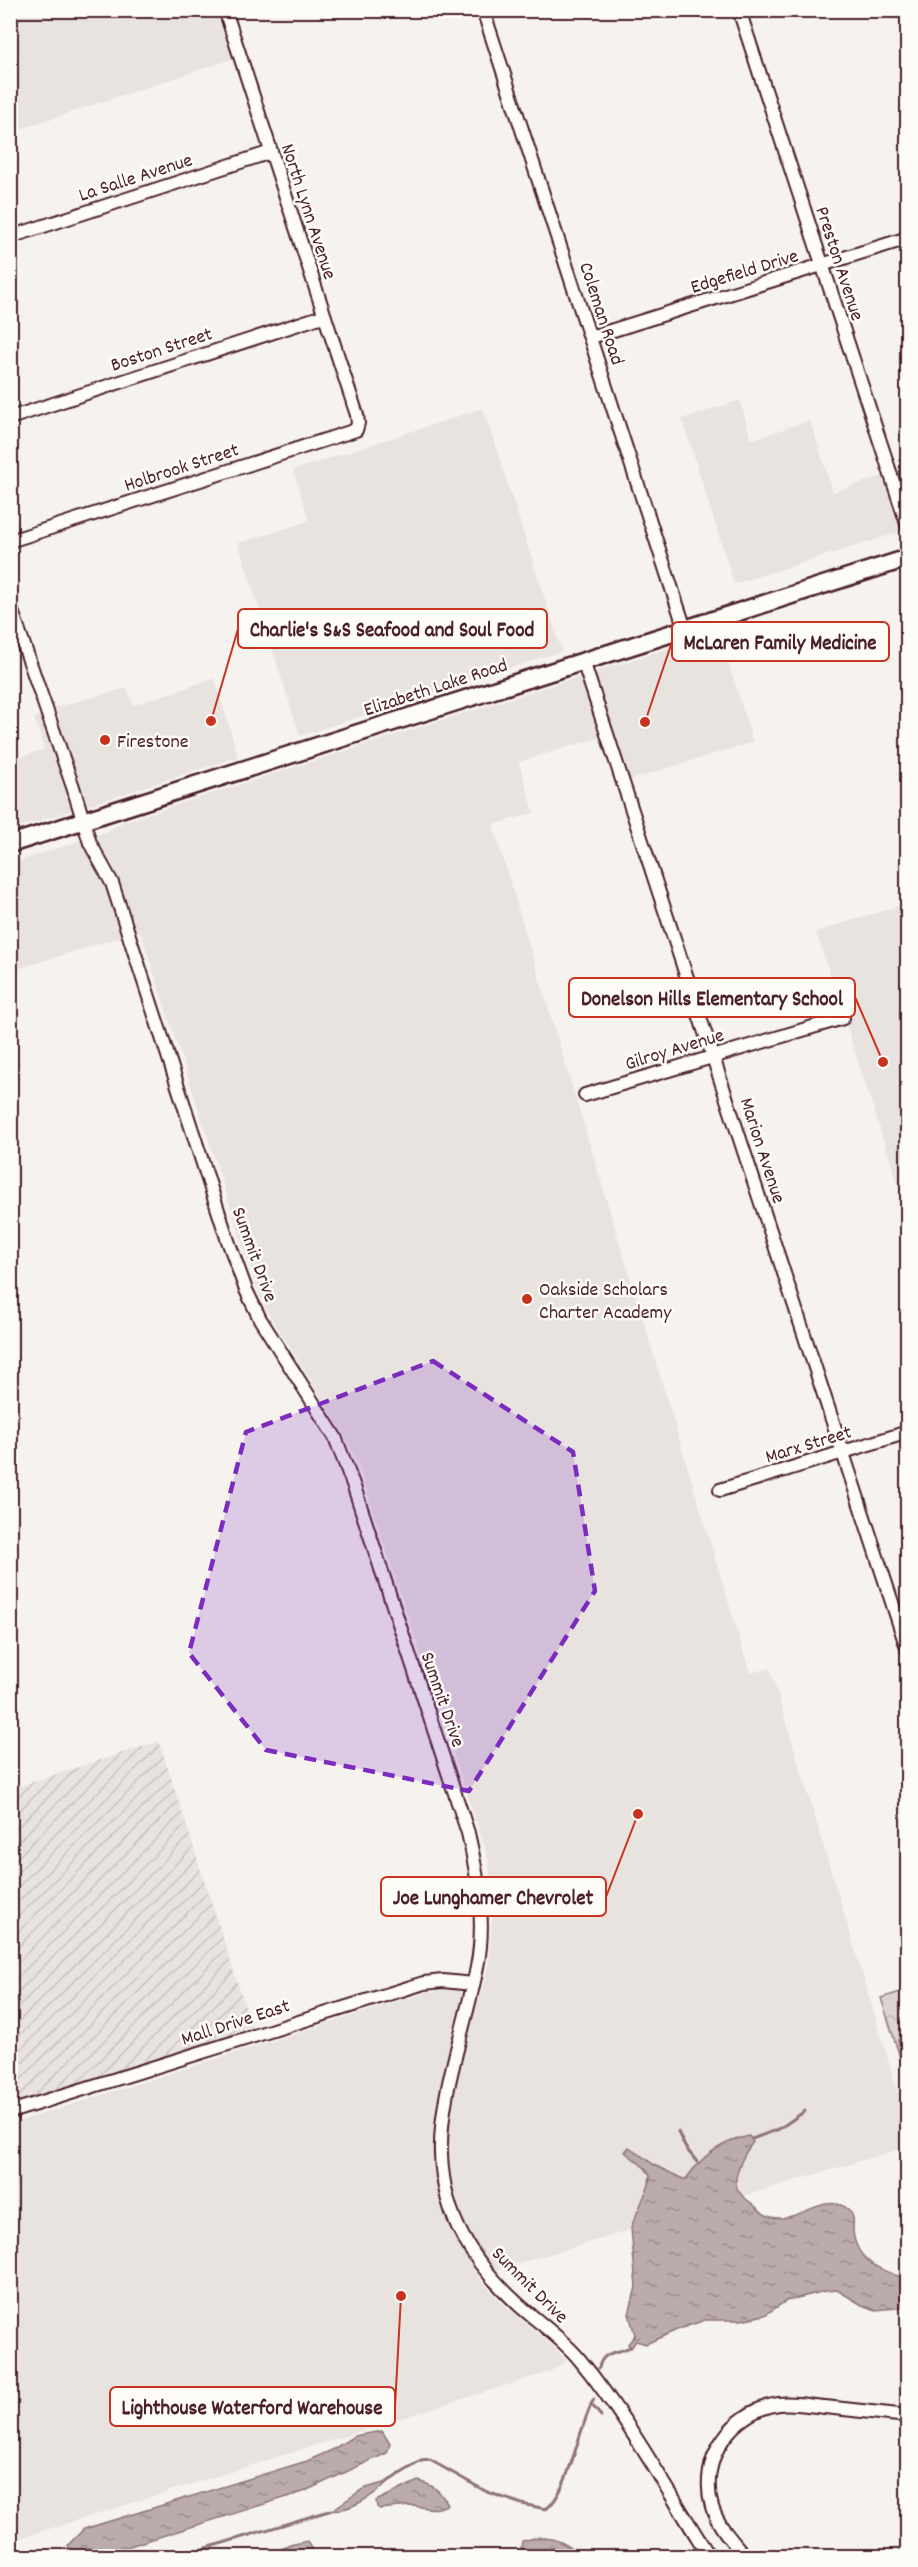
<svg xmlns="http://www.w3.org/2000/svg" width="918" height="2567" viewBox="0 0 918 2567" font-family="Dekko,sans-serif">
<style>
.built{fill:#e9e3e0}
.industrial{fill:url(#industrial-furrows)}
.forest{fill:url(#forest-crowns);stroke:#937a7e;stroke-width:1.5}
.water{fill:url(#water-ripples);stroke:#8e7378;stroke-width:1.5}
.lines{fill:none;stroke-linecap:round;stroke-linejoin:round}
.stream{stroke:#8e7378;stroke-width:3}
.minor-casing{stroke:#4a1f2b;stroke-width:16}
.secondary-casing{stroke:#4a1f2b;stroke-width:21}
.minor{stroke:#fdfcf7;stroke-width:12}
.secondary{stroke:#fdfcf7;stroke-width:16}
.marked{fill:#7b2cbf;fill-opacity:0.2;stroke:#7b2cbf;stroke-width:4.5;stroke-dasharray:12 8;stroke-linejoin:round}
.poi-dot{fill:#c8321e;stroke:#fdfcf7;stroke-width:2}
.labels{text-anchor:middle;stroke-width:5;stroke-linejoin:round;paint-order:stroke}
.street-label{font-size:20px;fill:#4a1f2b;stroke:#fdfcf7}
.poi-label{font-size:20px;fill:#4a1f2b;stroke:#fdfcf7;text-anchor:start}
.leader{fill:none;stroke:#c8321e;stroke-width:2}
.callout-dot{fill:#c8321e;stroke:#fdfcf7;stroke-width:2}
.callout{fill:#fdfcf7;stroke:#c8321e;stroke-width:2}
.callout-label{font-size:21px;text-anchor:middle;font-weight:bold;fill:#4a1f2b}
</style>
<defs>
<pattern id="industrial-furrows" width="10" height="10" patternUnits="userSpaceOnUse" patternTransform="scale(1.5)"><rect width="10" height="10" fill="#e9e3e0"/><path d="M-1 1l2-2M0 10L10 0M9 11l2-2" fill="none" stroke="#c9c2c0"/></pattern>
<pattern id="forest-crowns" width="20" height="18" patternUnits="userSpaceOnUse" patternTransform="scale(1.5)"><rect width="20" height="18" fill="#dcd4d2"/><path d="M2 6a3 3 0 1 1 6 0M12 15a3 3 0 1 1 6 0" fill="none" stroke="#beb6b4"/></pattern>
<pattern id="water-ripples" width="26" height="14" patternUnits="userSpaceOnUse" patternTransform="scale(1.5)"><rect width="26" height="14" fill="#bbabac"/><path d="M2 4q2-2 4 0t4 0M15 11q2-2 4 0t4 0" fill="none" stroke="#9a8b8c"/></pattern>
</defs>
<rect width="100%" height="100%" fill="#f6f3ef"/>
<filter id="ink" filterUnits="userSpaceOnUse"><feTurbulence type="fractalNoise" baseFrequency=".0167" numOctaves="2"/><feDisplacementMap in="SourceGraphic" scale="12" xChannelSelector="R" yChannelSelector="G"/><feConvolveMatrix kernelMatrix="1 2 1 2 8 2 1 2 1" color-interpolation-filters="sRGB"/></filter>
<g filter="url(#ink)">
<!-- built -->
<path class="built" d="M10,11H215L233,59L11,132Z
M740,400L751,440L810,420L833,492L907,468V530L734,584L682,419Z
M483,408L562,651L300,736L238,543L309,521L293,470Z
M719,632L753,742L627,781L612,734L519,762L534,813L493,825L750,1673L770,1668L907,2122V2147L478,2276L500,2301L553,2346L567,2361L549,2372L11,2541L10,2124L427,1992L452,1990L481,1995L489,1961L493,1900L488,1858L358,1465L343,1433L266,1309L258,1291L140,931L11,971V864L105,832L120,823L144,815Z
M215,678L238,757L11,830V760L44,749L34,718L57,707L127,688L133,705Z
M907,903V1192L901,1194L816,932Z"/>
<!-- industrial -->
<path class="industrial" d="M159,1741L253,2030L11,2107L10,1789Z"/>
<!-- forest -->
<path class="forest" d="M907,1990V2079L881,1998Z"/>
<!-- water -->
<path class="water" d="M907,2033V2085L898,2040Z
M749,2136L753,2142C745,2152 735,2170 736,2184C737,2192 744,2198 750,2202C756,2206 762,2214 768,2216C795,2227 824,2190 848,2209C855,2215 853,2222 853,2230C855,2262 882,2271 907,2279V2307L875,2310L862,2305L837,2290L825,2291L786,2301L765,2315L741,2320H705L679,2329L646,2344L636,2341L631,2348L628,2344L635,2335L629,2314L636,2287L631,2227L649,2185L650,2175L645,2168L625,2152L629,2147L656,2166L683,2179H686C702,2156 720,2142 749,2136Z
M382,2431L390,2444L387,2453L303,2492L98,2556H71L68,2545L84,2529L307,2461L332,2450L354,2436Z
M418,2481C434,2485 439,2490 448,2504C435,2513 424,2506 410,2506C400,2507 390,2508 380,2509L377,2507L376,2501Z
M387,2482C376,2495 350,2511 332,2510L363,2489Z
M538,2537C557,2539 566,2542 578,2556H520L522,2541Z
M307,2541L313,2552L309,2556H266L290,2545Z"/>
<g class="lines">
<!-- stream -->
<path class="stream" d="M678,2132L685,2147L697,2162
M752,2139L779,2129L805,2111
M599,2368C602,2350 617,2354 630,2347
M591,2404L601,2416
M387,2482L421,2461L430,2460L487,2492L522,2504L546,2509C569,2493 579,2425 594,2399
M180,2556L332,2510"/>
<!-- minor casing -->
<g class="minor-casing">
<path id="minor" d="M483,10L685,629
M739,10L908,527
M10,237L271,152
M591,337L908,238
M10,418L323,316
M10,541L356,430L358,423L357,415L225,10
M10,605L73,787L90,843L112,883L227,1238L246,1290L260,1319L335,1437L354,1487L468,1833C478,1876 486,1923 477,1967C466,2025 439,2096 441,2154C443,2218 473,2263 519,2305C539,2323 563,2339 580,2360C629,2420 667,2490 709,2556
M583,661L908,1651
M585,1095L843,1018
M720,1490L908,1432
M10,2112L424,1983L443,1981L473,1984
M745,2556C732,2541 718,2526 712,2507C698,2460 731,2411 779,2404C794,2402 810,2406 825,2407C852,2410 880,2413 908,2416"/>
</g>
<!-- secondary casing -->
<g class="secondary-casing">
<path id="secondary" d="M10,844L908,558"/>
</g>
<!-- minor -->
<use href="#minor" class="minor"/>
<!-- secondary -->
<use href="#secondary" class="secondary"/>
</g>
</g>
<!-- marked area -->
<path class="marked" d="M433,1361L573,1452L595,1591L469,1791L266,1750L189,1653L246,1432Z"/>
<!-- markers -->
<g class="poi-dot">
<circle cx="105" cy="740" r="6"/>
<circle cx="527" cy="1299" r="6"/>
</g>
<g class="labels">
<!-- street labels -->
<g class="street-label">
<text transform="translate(135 176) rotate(-18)" y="7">La Salle Avenue</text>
<text transform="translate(310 211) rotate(72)" y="7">North Lynn Avenue</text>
<text transform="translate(841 263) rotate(72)" y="7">Preston Avenue</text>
<text transform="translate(744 270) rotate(-17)" y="7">Edgefield Drive</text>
<text transform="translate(603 313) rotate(72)" y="7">Coleman Road</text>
<text transform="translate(161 348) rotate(-18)" y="7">Boston Street</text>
<text transform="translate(181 466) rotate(-18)" y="7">Holbrook Street</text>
<text transform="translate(435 686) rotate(-18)" y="7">Elizabeth Lake Road</text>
<text transform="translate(674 1048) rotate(-17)" y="7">Gilroy Avenue</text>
<text transform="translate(764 1150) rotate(72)" y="7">Marion Avenue</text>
<text transform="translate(256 1254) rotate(70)" y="7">Summit Drive</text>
<text transform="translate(808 1443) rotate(-17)" y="7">Marx Street</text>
<text transform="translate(444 1699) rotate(71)" y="7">Summit Drive</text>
<text transform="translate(235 2021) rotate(-18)" y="7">Mall Drive East</text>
<text transform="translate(531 2284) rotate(45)" y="7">Summit Drive</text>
</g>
<!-- poi labels -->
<g class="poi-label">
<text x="117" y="747">Firestone</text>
<text x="539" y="1295">Oakside Scholars<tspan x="539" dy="23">Charter Academy</tspan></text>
</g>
</g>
<!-- callouts -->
<path class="leader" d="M211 721L238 629M645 722L672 642M883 1062L855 997M638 1814L606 1897M401 2296L395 2407"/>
<g class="callout-dot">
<circle cx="211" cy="721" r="6"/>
<circle cx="645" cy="722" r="6"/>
<circle cx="883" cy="1062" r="6"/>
<circle cx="638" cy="1814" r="6"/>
<circle cx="401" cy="2296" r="6"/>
</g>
<g class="callout">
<rect x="238" y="609" width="309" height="39" rx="6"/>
<rect x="672" y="622" width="217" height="39" rx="6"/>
<rect x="569" y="978" width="286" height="39" rx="6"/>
<rect x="381" y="1877" width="225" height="39" rx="6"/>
<rect x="110" y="2387" width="285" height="39" rx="6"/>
</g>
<g class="callout-label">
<text x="392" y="636">Charlie's S&amp;S Seafood and Soul Food</text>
<text x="780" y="649">McLaren Family Medicine</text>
<text x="712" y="1005">Donelson Hills Elementary School</text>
<text x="493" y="1904">Joe Lunghamer Chevrolet</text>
<text x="252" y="2414">Lighthouse Waterford Warehouse</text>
</g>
<!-- margin -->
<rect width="918" height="2567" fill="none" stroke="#fdfcf7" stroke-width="36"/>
<rect x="18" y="18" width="882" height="2531" fill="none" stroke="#4a1f2b" stroke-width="2" filter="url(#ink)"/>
</svg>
